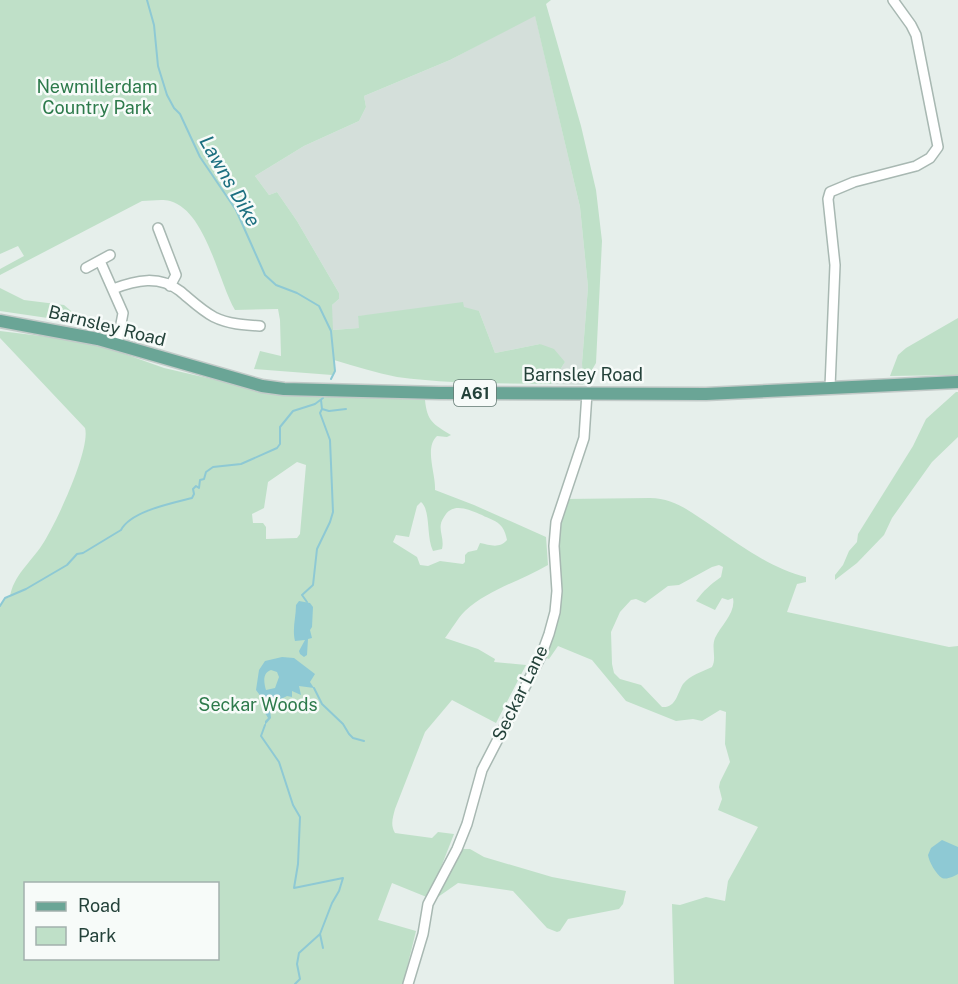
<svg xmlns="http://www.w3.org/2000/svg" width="958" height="984" viewBox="0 0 958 984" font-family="'Public Sans',sans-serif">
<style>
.built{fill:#d4dfda}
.green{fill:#bfe0c8;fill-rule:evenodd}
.water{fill:#8ec9d4;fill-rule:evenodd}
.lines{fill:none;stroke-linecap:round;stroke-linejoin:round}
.stream{stroke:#8ec9d4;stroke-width:2}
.minor-casing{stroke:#a8b8b2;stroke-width:12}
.major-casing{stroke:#c2cac8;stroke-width:15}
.minor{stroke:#fff;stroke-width:9}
.major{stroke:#6aa596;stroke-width:12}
.labels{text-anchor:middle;stroke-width:5;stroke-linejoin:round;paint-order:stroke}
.shield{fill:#f7fbf9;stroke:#637a73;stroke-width:1.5}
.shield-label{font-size:16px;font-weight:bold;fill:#24423a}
.park-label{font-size:18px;fill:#2d7a4b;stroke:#f7fbf9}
.street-label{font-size:18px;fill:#24423a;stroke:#f7fbf9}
.water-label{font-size:20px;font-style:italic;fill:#1c6f80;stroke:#f7fbf9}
</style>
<rect width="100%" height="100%" fill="#e6efeb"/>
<!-- built -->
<path class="built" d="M535,15L580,207L588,287L582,363L583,385L551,384L565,362L540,344L495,353L479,311L358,316L360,328L332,330V305L339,299V293L297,221L277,192L269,195L255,176L304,146L359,121L366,107L364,96L450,60Z"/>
<!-- green -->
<path class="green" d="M0,0H551L546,4L581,126L596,190L602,241L596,363L583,385L582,363L588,287L580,207L535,16L450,60L364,96L366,107L359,121L304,146L255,176L269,195L277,192L297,221L339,293V299L332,305L333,330L359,328L358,316L463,302L464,307L479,311L495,353L540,344L554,349L565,362L551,384C500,383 448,384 397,377C376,373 355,366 334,360L335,371L332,375L254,369L260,351L281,356L280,320L278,309L235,310C218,281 206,211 170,201C162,199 151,201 142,201L0,275V269L24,256L18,246L0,254Z
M0,288L24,300L64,305L77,316L75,322L0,311Z
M958,318V375L890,376L898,355L906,348Z
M0,331L49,337L108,348L164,368L276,394L425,400C427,421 433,424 451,435L447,437L437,436C424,448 436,474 435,490L474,505L546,537L548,565C521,581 489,589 465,611C457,619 452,629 445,638L478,649L495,659L494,662L526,665L496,723L452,700L425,732L395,809C393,817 390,825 395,833L432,838L438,832L454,834L429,898L392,883L378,920L416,931L403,984H0V605L5,598L10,597C13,576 31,562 42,545C55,526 91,449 85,428L0,338ZM297,462L306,465L300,534L297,538L266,539V527L263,523H253L252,514L264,508L268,482ZM421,502C431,510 426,537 433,551L442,549C445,537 436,528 444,517C453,501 469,510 482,515C489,519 497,520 502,527C505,531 506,536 507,540C499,549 490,545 480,543L477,550L468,552L465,555V562L463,564L440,561L428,566L420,565L417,557L393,542L396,535L409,537L417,506ZM26,884H218V958H26Z
M956,392H958V437L932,462L892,518L884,535L857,563L835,580V575L843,565L849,551L857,542L858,534L913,446L926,419Z
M650,498C675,498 692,513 712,526C741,546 772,569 806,577V582L797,584L787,612L949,647L958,646V984H674L672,904L680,905L706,897L725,901L728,881L758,827L718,810L722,799L719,787L720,782L730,762L725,744L726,712L720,710L702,721L693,719L676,721L626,701L592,660L558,646L549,659L541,656L555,612L554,546L564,499ZM719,565L723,567L721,577C711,584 703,591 696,601L715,610L722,598L728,600L733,598C736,613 721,625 715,638C711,648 717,658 712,667C702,672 690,675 683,684C677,694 676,708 662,707L641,685L620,679L614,673L612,664L611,632L620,612L631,600L636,599L645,603L668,586L679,585L712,567Z
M457,849H470L484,857L552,877L626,891L623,904L619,909L568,919L560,931L557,932L547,928L513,891L458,883L428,904Z"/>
<!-- water -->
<path class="water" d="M299,601L310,603L313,607L312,627L310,630L312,638L308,639L307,655L304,657L300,654L299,651L305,640L295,641C292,628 296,618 296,605Z
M282,657L294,658L315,674L310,682L314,688L299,686L301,695L292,691V697L287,696L273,703L270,710L271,718L265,725V721L268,718L264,711L265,702L256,690L259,670L265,661ZM271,670L277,672L279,677L275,688L266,690C264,683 262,673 271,670Z
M942,840L958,847V874C954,876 947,880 942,878C936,874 929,862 928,855L931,848Z"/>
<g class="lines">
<!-- stream -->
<path class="stream" d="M147,0L154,25L158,66L167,95L174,108L180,114L200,157L236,210L265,275L276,285L297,293L319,306L331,331L335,371L331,379
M322,409L329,411L346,409
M307,602L302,595L313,585L317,549L330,522L333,512L330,440L320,413L322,409L321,400
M0,606L5,598L26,589L67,565L77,554L83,553L121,530C131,511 173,503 192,498L194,494L193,489L196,486L199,488L200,480L204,479L206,472L213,467L241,464L277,448L280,444V427L293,411L315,404L323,398
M314,688L322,704L343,724L349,734L353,738L364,741
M265,725L261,736L279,762L293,805L300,817L298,864L294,888L343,878L339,891L332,903L320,934L299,953L297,964L300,979L295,984
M320,934L323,948"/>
<!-- minor casing -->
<g class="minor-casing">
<path id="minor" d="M158,228L176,275L170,286
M100,261L123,313L117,345
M86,268L110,255
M113,289C136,280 159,275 180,291C191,300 201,310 214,317C228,324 244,325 260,326
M830,387L835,265L828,199L830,192L854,182L916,166L930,158L938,147L916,35L911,25L893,0
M408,984L423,934L428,904L457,849L467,824L482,770L541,656L549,634L555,612L557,591L554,546L556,522L584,438L587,393"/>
</g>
<!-- major casing -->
<g class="major-casing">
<path id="major" d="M0,321L98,339L262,386L284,389L440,393L706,394L958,382"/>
</g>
<!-- minor -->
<use href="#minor" class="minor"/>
<!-- major -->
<use href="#major" class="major"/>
</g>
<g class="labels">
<!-- shield labels -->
<rect class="shield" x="454" y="380" width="42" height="26" rx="4.5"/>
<g class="shield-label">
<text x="475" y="399">A61</text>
</g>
<!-- park labels -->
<g class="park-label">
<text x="97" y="93">Newmillerdam<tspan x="97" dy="21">Country Park</tspan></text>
<text x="258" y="711">Seckar Woods</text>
</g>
<!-- street labels -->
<g class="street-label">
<text transform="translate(107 326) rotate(14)" y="6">Barnsley Road</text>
<text x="583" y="381">Barnsley Road</text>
<text transform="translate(520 693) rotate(-64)" y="6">Seckar Lane</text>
</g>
<!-- water labels -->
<g class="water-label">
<text transform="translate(230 181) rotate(60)" y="7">Lawns Dike</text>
</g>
</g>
<!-- legend -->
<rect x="24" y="882" width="195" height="78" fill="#f7fbf9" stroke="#a3b1ad" stroke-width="1.5"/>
<rect x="36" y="902" width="30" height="9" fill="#6aa596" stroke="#a3b1ad" stroke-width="1.5"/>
<text x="78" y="912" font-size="18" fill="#24423a">Road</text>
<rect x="36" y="927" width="30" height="18" fill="#bfe0c8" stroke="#a3b1ad" stroke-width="1.5"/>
<text x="78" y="942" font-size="18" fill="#24423a">Park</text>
</svg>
